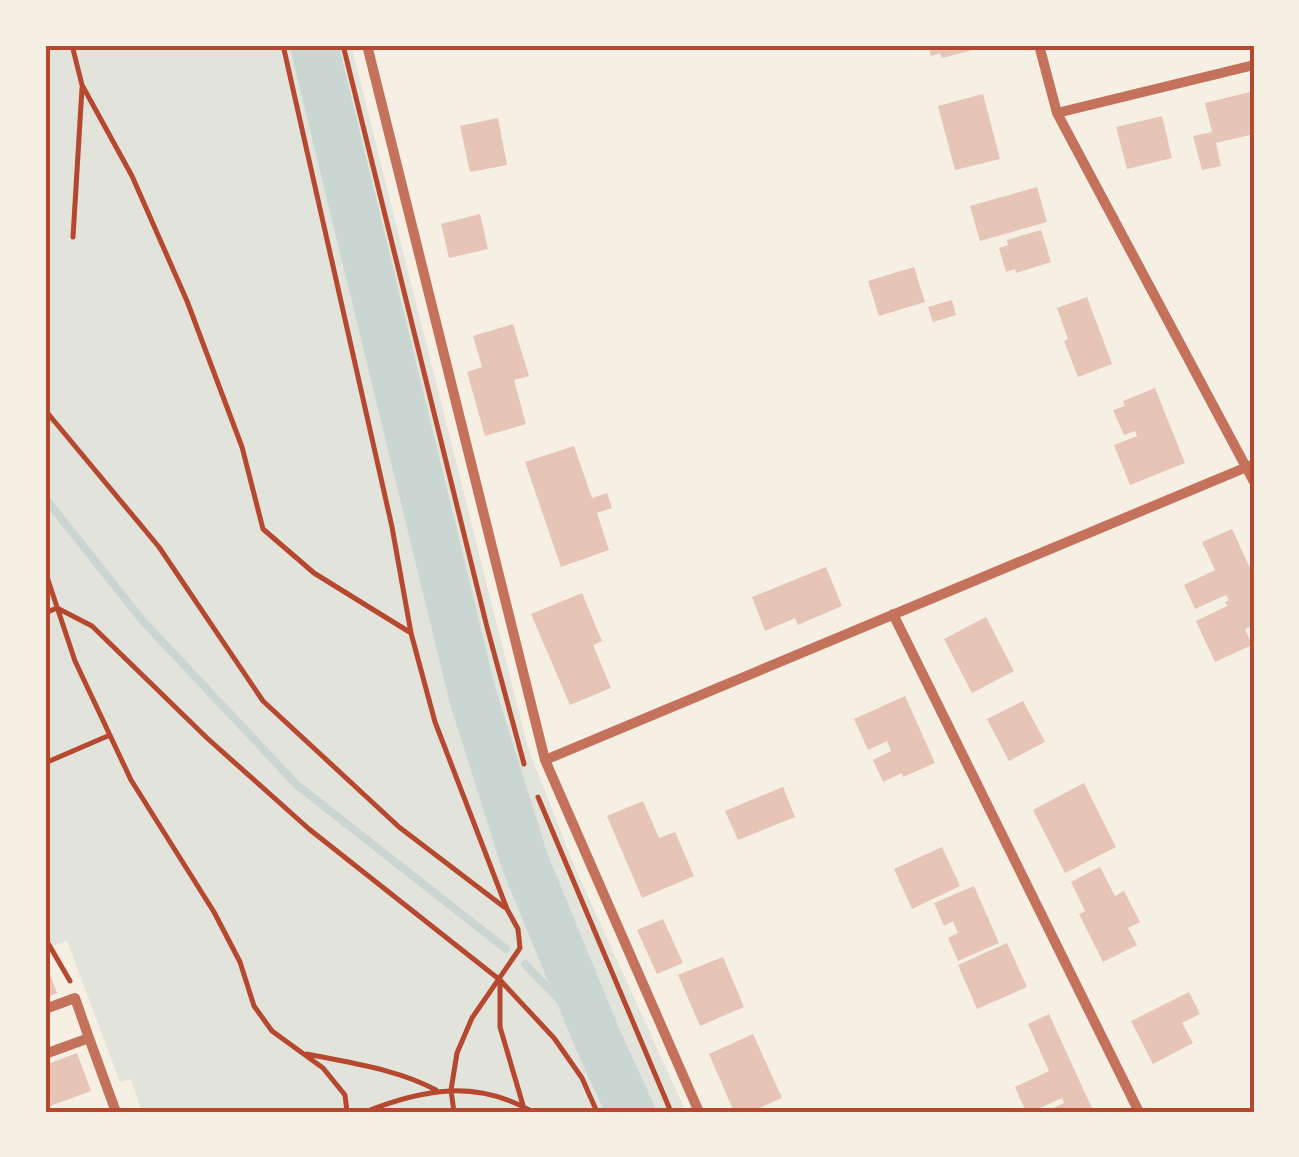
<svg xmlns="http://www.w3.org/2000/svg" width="1299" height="1157" viewBox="0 0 1299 1157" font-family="Rubik,sans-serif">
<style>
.green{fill:#e2e4dc}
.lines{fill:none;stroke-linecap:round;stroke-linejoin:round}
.stream{stroke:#c9d6d2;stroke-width:8}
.river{stroke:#c9d6d2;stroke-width:48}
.building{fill:#e6c5b7}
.path{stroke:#b5482f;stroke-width:5}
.minor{stroke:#c5725c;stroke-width:10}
.neatline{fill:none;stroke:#b5482f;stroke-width:4}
</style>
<rect width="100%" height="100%" fill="#f6efe4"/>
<!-- green -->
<path class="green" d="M45,45H351L528,748L576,870L686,1112H142L131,1079L120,1082L67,941L45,949Z"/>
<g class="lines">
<!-- stream -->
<path class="stream" d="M45,498L142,620L297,785L506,949
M525,964L598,1040"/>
<!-- river -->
<path class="river" d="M314,45L473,697L525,862L598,1040L631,1112"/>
</g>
<!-- building -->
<path class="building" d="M928,45H972L973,50L942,58L940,53L931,56Z
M1254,91V134L1216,143L1221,166L1202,170L1193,136L1212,132L1205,103Z
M983,94L1000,159L955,170L938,106Z
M1162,116L1172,158L1127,169L1116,127Z
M498,118L507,165L470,172L460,126Z
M1037,187L1047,222L980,241L970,206Z
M480,214L488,249L449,258L441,224Z
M1041,230L1051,262L1016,273L1015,269L1006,272L999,248L1008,245L1007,240Z
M914,267L925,302L879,316L868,281Z
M1087,297L1112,364L1078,377L1064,341L1068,339L1057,308Z
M952,300L956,315L933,322L928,307Z
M513,324L529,376L514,380L526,424L485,436L467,372L482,367L473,336Z
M1155,388L1185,463L1130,485L1114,445L1137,436L1135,431L1124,435L1113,410L1125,406L1123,401Z
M574,446L592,498L607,493L612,508L597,513L609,550L561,567L525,462Z
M1232,529L1254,577V625L1245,629L1252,645L1215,662L1196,621L1227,606L1225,602L1229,600L1226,595L1195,609L1184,585L1215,570L1202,542Z
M826,567L842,606L798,625L795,618L765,631L752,597Z
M582,593L602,641L593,645L611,688L570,705L531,614Z
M986,617L1014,671L972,693L944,639Z
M905,696L935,763L903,777L902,773L883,782L873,760L891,751L887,741L868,750L854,719Z
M1023,701L1045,742L1009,761L987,719Z
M1084,783L1116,847L1065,873L1033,810Z
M783,787L795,817L738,840L725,811Z
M643,801L659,838L675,832L694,876L642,898L607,816Z
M942,847L960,886L912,909L894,869Z
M1100,867L1115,896L1124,891L1140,922L1128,928L1137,945L1103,962L1079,914L1085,911L1071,882Z
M974,886L999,943L958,961L948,938L958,933L953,921L944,926L934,903Z
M663,919L683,963L657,974L637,930Z
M1007,943L1027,987L977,1009L958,965Z
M723,957L744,1007L700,1026L678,975Z
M45,961L57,993L45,998Z
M1189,992L1200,1014L1182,1023L1193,1043L1153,1064L1131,1021Z
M1049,1014L1085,1093L1094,1112H1053L1051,1109L1064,1103L1062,1098L1031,1112H1026L1015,1087L1049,1071L1028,1024Z
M753,1034L782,1098L750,1112H734L709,1054Z
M77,1053L91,1091L45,1108V1065Z"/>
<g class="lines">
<!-- path -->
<path class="path" d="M72,45L82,85L132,176L187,301L242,447L263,529L314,573L411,633
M283,45L392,527L411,633L435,722L507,909L518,929L520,948L472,1018L457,1053L451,1090L454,1112
M343,45L487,627L524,764
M73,237L82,88
M45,410L159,547L263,701L399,827L504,907
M45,571L75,661L131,780L214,912L240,962L254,1006L272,1031L323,1068L345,1095L347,1112
M45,613L57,608L92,626L207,738L309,829L500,980L554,1038L582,1078L597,1112
M45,763L110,735
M538,797L671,1112
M45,938L70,981
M500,983V1027L525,1112
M307,1054C350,1063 397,1069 436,1090
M365,1112C423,1089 476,1079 533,1112"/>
<!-- minor -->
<path class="minor" d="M367,45L545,760L699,1112
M1039,45L1057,113L1254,482
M1057,113L1254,65
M893,614L1139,1112
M545,760L1254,464
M45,1009L75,998L89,1038L45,1054
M89,1038L116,1112"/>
</g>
<!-- border -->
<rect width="1299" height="1157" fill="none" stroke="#f6efe4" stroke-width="95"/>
<rect x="48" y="48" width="1204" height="1062" class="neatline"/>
</svg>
